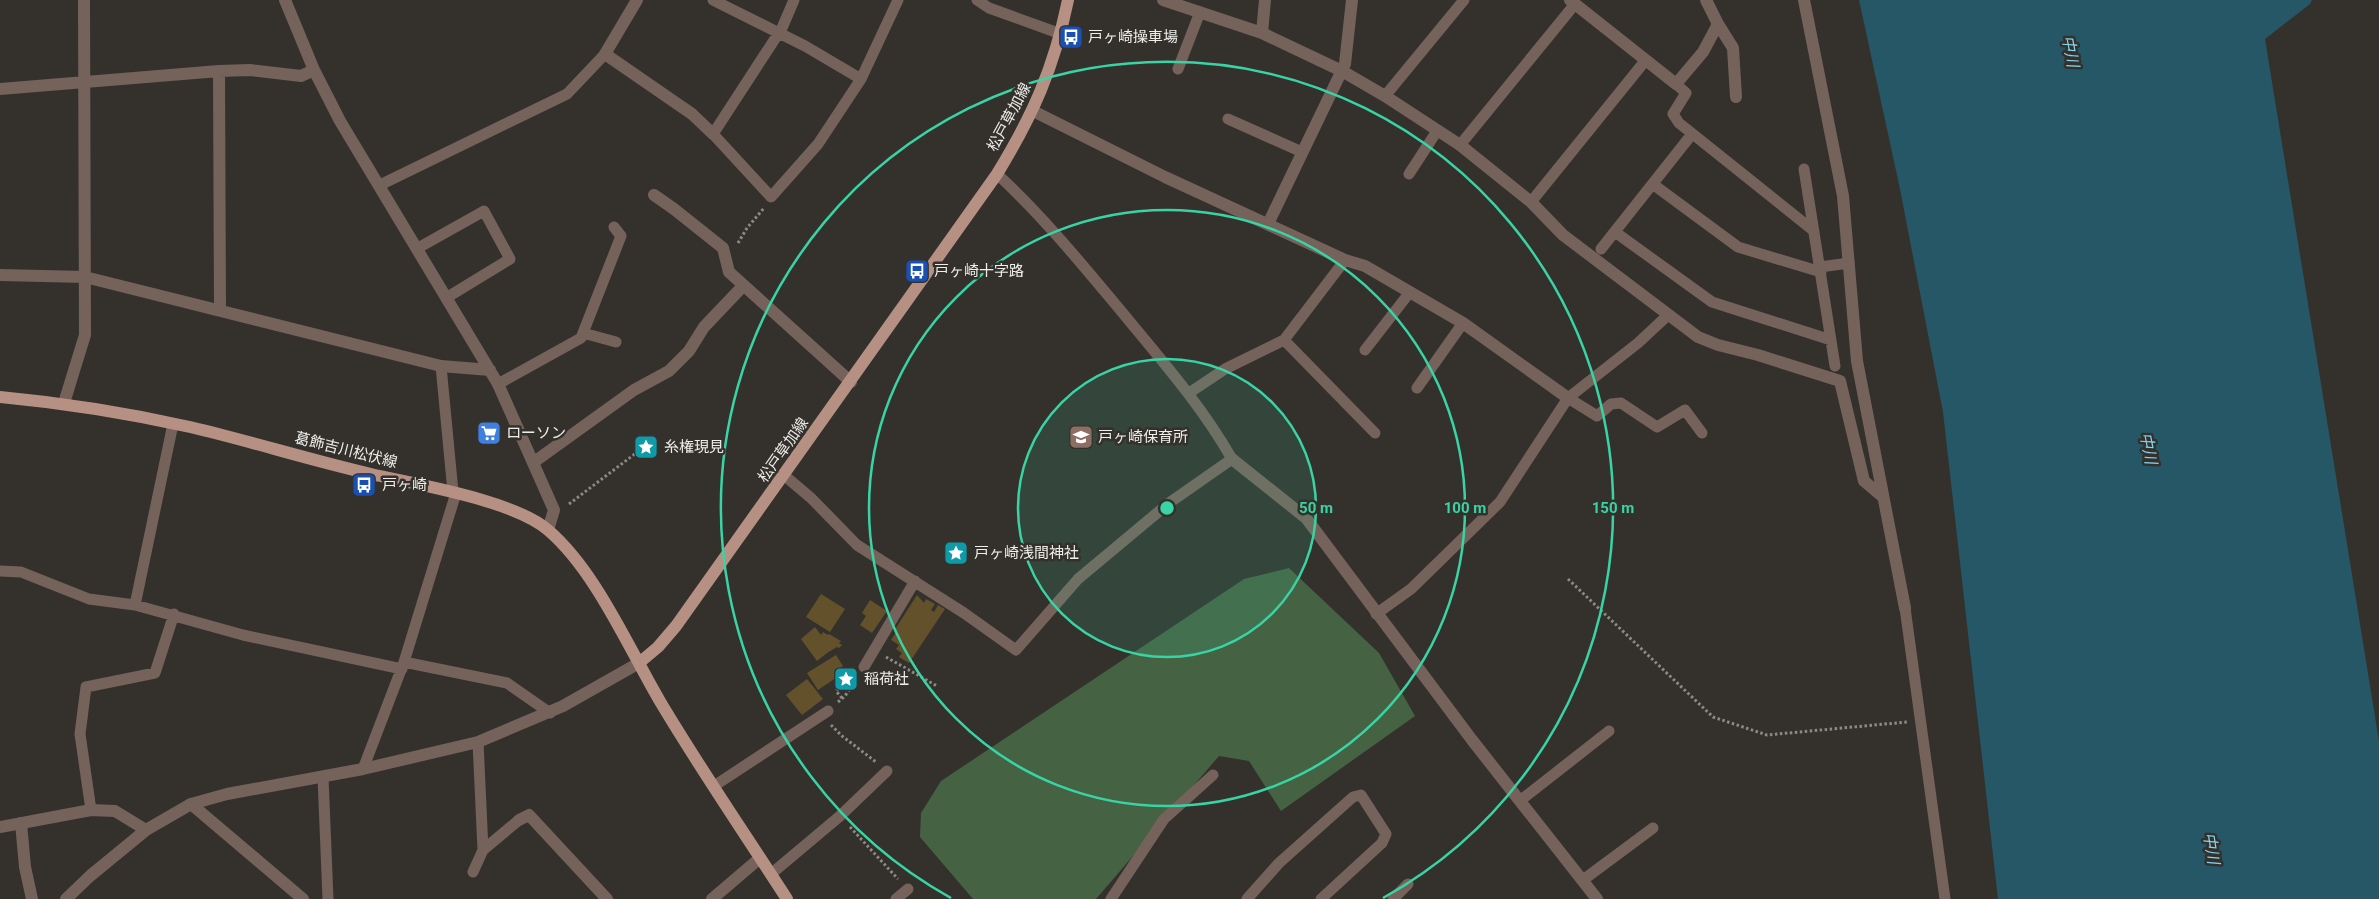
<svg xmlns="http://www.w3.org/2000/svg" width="2379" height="899" viewBox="0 0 2379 899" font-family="Roboto,'Noto Sans JP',sans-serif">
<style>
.forest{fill:#456243}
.water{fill:#255767}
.building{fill:#63512b}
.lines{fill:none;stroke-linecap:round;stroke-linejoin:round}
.path{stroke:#8c8a86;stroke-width:3;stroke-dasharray:2.5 2.5;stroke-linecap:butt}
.service{stroke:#75625b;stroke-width:11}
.minor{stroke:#75625b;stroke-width:12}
.tertiary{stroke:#75625b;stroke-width:12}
.primary{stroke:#b79084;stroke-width:12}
.ring{fill:none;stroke:#38d4a5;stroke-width:2.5}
.labels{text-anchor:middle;stroke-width:5;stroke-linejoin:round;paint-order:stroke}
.poi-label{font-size:15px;fill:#eeedea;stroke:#34312d;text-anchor:start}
.street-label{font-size:15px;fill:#eeedea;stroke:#34312d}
.water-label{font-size:16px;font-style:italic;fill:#83d5f2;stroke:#34312d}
.centre{fill:#38d4a5;stroke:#34312d;stroke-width:2.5}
.ring-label{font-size:15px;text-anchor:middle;font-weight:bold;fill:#38d4a5;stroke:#34312d;stroke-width:5;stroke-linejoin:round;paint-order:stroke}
</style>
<rect width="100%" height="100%" fill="#34312d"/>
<!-- forest -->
<path class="forest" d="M1289,568L1379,653L1415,716L1281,811L1249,761L1219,756L1096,899H973L920,837L921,813L941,781L1244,579Z"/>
<!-- water -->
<path class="water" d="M1859,0H2312L2310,4L2265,39L2379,741V899H1998L1943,412L1900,189Z"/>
<!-- building -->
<path class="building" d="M957,549L961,553L957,558L953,555Z
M821,594L845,609L830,632L806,617Z
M917,595L924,603L926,599L935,604L931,610L934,612L938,605L945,609L909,663L899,657L902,653L896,649L899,645L891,640L896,632L894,631Z
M870,600L887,611L872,633L860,625L866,616L862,613Z
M815,627L821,635L823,632L828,635L829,634L841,641L839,643L842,645L839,648L837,647L827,653L817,661L801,639Z
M836,655L843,666L840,668L843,673L818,690L807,673Z
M807,679L823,699L802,715L786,695Z"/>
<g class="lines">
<!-- path -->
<path class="path" d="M738,243L747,228L764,208
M569,504L640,450
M960,556L965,560
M1568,579L1713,717L1767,735L1907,722
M886,657L937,686
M842,698L836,691L844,682
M838,702L845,696L857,678
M831,725L842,736L876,762
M850,827L898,879"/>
<!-- service -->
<path class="service" d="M713,0L805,46L861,79
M794,0L782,28L713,134L771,197L818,144L861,79L898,0
M977,0L989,8L1061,34
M1178,69L1200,12
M1676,84L1686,93L1673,114L1679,123L1814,231
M1385,96L1464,0
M1228,119L1302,152
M1460,145L1575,4
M1804,169L1835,366
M1409,174L1437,131
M380,185L567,94L605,54
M1654,185L1738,247L1821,272
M1531,202L1645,61
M1615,232L1712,302L1831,340
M418,248L484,211L510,259L446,298
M1601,249L1692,134
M1820,267L1849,263
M583,333L616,342
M1284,340L1375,433
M1365,350L1410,292
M441,366L453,492
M498,384L581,338L621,236L614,227
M1417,388L1463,323
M1189,393L1225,369L1284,340L1345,260
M1568,398L1597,416L1611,404L1621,403L1657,427L1685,410L1702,433
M785,476L811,498L857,545L964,613L1016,650L1078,579L1169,503L1232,459C1203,408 1164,363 1126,317C1085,268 1044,217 997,174
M0,571L21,572L89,599L135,605L243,635L402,669
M135,605L173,424
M1905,608L1945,899
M1376,614L1411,589L1500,502L1568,398L1638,343L1667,316
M404,662L507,683L550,713
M864,667L915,581
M363,769L404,662L456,493
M323,777L328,899
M714,786L828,711
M1521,800L1609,731
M91,810L80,734L86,687L155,673L174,614
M483,850L519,820
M473,872L483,850L478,742
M771,874L840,816L887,771
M1583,880L1653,828
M896,899L908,889
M1111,899L1164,819L1213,775
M1247,899L1279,863L1353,797L1361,795L1386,834L1382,843L1321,899
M1393,899L1408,884"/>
<!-- minor -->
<path class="minor" d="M285,0L314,70L340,121L498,384L554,510L548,530
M637,0L605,54L692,114L713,134
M1163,0L1262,33L1342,71L1385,96L1460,145L1531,202L1563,235L1698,337L1718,345L1758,355L1840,381L1864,481L1883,497
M1570,0L1676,84L1703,52L1718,24L1706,0
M1804,0L1843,196L1857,361L1905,608
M1718,24L1733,48L1736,97
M1262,33L1265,0
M219,71L220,310
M0,89L219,71L250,70L301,76L314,70
M1033,111L1165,177L1345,260L1365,266L1463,323L1568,398
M654,195L674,209L723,248L729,272L851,382
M1268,224L1345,64L1352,0
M0,275L85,277L441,366L490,370
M64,403L85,335L84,0
M1232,459L1306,518L1472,740L1597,899
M534,462L634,390L669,371L689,351L704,327L743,286
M191,804L303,899
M519,820L529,815L607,899
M21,823L25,867L32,899
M712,899L760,858"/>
<!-- tertiary -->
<path class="tertiary" d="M0,827L91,810L115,811L146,830
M66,899L90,876L146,830L191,804L227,794L363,769L478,742L563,706L639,663"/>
<!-- primary -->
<path class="primary" d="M0,397C64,403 127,413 190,427C250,441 310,460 371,474C418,485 513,500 548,530C596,571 629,649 661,703C701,770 745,834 787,899
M639,663L658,647L676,626L997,174C1033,115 1054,68 1068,0"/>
</g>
<!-- distance rings -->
<circle cx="1167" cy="508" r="149" fill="#38d4a5" fill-opacity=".12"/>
<g class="ring">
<circle cx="1167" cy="508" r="149"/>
<circle cx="1167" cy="508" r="298"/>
<path d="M951 898A446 446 0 1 1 1383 898"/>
</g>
<!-- icons -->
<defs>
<g id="bus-square" transform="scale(1.25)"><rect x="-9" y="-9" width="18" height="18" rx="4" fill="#1a4fb4" stroke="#34312d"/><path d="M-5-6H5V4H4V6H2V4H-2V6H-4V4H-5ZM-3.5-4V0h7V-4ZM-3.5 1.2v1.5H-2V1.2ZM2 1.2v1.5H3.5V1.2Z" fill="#fff"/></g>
<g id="supermarket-square" transform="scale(1.25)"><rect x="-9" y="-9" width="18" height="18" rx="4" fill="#3f7fe0" stroke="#34312d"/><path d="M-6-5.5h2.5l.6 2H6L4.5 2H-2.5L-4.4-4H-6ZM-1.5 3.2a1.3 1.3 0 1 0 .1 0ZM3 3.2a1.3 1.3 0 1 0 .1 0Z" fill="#fff"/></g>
<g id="school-square" transform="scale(1.25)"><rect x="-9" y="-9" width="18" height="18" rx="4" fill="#8d6e63" stroke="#34312d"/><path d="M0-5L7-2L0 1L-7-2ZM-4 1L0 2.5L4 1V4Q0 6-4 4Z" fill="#fff"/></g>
<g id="sight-square" transform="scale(1.25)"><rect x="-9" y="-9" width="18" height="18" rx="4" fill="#0f9aa8" stroke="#34312d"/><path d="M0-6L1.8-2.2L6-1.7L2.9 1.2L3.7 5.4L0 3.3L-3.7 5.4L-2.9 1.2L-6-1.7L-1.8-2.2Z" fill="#fff"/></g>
</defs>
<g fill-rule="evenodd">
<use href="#bus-square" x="1071" y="37"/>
<use href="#bus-square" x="917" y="271"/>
<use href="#supermarket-square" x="489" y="433"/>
<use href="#school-square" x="1081" y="437"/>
<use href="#sight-square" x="646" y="447"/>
<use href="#bus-square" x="364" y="485"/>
<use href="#sight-square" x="956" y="553"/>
<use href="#sight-square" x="846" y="679"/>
</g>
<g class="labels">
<!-- poi labels -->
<g class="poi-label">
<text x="1088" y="42">戸ヶ崎操車場</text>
<text x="934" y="276">戸ヶ崎十字路</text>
<text x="506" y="438">ローソン</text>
<text x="1098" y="442">戸ヶ崎保育所</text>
<text x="664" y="452">糸権現見</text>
<text x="382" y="490">戸ヶ崎</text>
<text x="974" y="558">戸ヶ崎浅間神社</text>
<text x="864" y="684">稲荷社</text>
</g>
<!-- street labels -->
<g class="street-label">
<text transform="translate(1009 117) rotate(-62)" y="5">松戸草加線</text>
<text transform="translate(346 450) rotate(14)" y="5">葛飾吉川松伏線</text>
<text transform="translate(783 450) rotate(-55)" y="5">松戸草加線</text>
</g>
<!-- water labels -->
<g class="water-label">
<text transform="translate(2071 51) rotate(79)" y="6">中川</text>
<text transform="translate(2149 448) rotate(79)" y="6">中川</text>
<text transform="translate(2212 848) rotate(81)" y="6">中川</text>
</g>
</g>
<circle cx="1167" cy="508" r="8" class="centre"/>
<g class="ring-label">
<text x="1316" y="513">50 m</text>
<text x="1465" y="513">100 m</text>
<text x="1613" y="513">150 m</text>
</g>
</svg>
